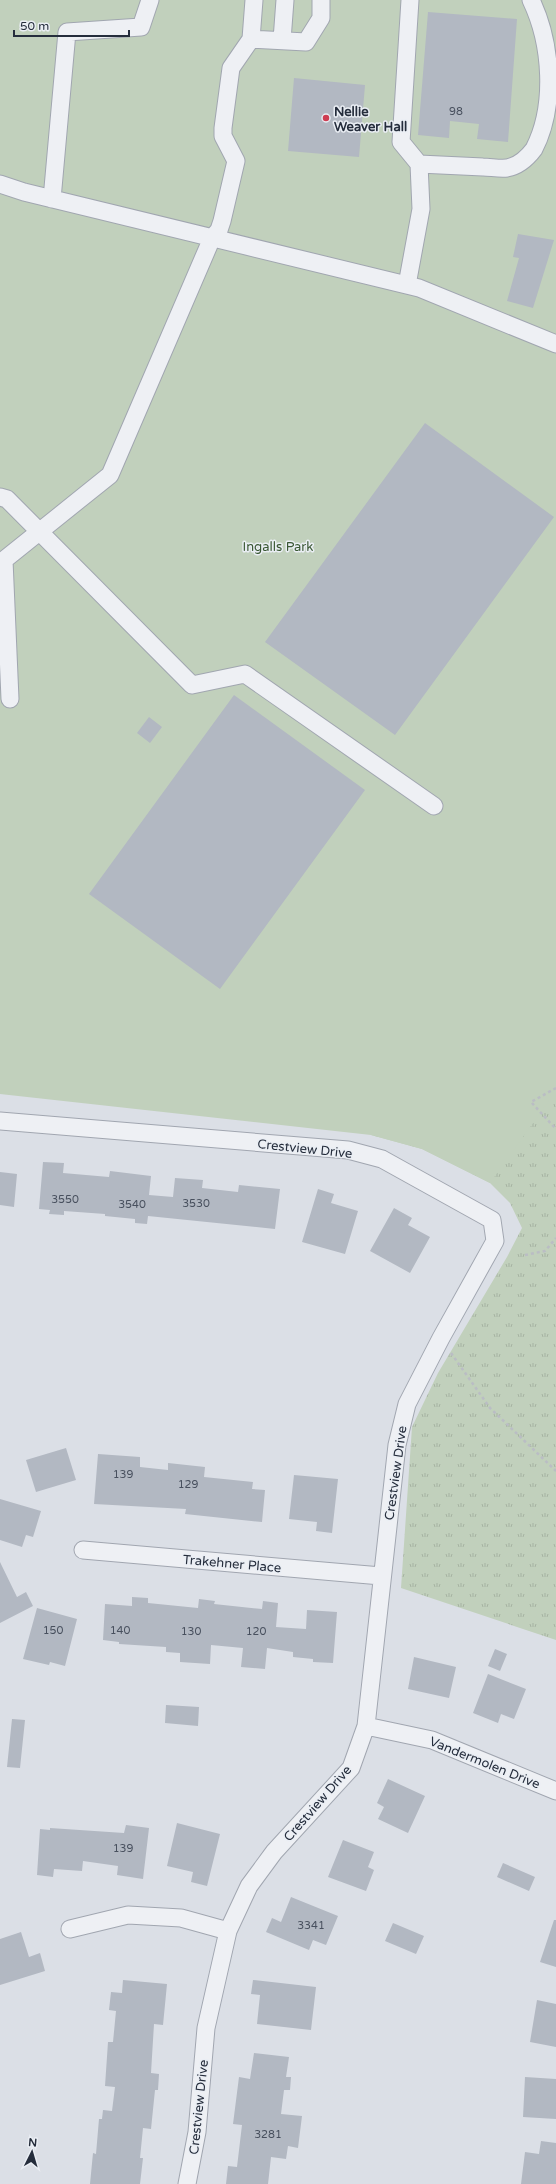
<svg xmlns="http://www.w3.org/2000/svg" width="556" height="2184" viewBox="0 0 556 2184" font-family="'Varela Round',sans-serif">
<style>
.grass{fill:url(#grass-tufts)}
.green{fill:#c1d0bc}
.building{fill:#b2b8c2}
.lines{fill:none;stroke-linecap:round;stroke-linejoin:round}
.minor-casing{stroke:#a1a6b0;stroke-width:19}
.path{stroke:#babdc4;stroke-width:2.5;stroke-dasharray:3 3;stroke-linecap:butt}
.minor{stroke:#eef0f4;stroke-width:17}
.poi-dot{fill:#ce3d52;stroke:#eaeef4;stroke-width:1.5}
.labels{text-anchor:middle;stroke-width:3;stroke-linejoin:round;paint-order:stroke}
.number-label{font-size:11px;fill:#48505e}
.poi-label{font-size:13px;font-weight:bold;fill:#252d3c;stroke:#eaeef4;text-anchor:start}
.park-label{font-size:13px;fill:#395733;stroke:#eaeef4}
.street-label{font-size:13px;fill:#252d3c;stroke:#eaeef4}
</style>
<defs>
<pattern id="grass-tufts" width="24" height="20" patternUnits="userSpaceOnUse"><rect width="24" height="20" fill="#c1d0bc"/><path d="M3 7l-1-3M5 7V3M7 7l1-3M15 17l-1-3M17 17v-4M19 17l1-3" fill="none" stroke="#a6b3a2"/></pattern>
</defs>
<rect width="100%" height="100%" fill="#dbdfe6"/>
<!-- grass -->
<path class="grass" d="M556,882V1640L401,1588L412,1427L438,1373L507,1257L522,1228L510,1203L490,1183L422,1149L371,1135Z"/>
<!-- green -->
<path class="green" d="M0,0H556V1091L490,1183L422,1149L371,1135L0,1094Z"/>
<!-- building -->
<path class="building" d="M428,12L517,19L508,142L477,139L479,124L450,121L449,138L418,135Z
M294,78L365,85L359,157L288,151Z
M518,234L554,240L533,308L507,301L519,258L513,257Z
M425,423L554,517L395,735L265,642Z
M234,695L365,790L220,989L89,894Z
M149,717L162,727L150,743L137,733Z
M43,1162L64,1163L63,1173L109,1177L110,1171L151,1176L149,1195L173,1197L175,1178L203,1180L202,1188L238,1192L239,1185L280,1189L275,1229L148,1216L147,1224L135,1223V1219L105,1216V1214L64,1211V1215L49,1214L50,1210L39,1209Z
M0,1172L17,1174L14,1207L0,1205Z
M318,1189L334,1194L331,1203L358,1211L345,1254L302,1242Z
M394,1208L412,1218L408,1225L430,1237L410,1273L370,1251Z
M66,1448L76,1480L36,1492L26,1460Z
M98,1454L140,1457V1467L168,1470V1463L205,1467L204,1477L253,1482L252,1489L265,1490L262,1522L185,1514L186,1509L94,1504Z
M294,1475L338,1479L332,1533L316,1531L317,1522L289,1519Z
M0,1499L41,1511L33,1537L26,1535L22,1547L0,1540Z
M0,1562L17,1597L26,1592L33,1606L0,1623Z
M132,1597L148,1598V1603L198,1608L199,1599L215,1601L214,1604L262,1609L263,1601L278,1603L276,1627L306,1629L307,1610L337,1612L333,1663L313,1662V1659L293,1657V1652L267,1648L265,1669L241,1667L243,1648L211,1645L210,1664L180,1662V1653L166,1652V1647L119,1644V1642L103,1640L105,1604L132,1606Z
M37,1608L77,1619L65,1666L50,1662L49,1665L23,1659Z
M495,1649L507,1654L500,1671L488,1666Z
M414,1657L456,1667L449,1698L408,1689Z
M488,1674L526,1689L514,1719L501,1714L498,1723L473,1713Z
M166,1705L199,1707L198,1726L165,1723Z
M12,1719L25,1720L20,1768L7,1767Z
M388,1779L425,1796L408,1833L378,1819L384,1807L377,1803Z
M177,1823L220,1834L207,1886L191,1882L193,1872L167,1866Z
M126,1825L149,1828L143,1879L117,1875L118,1866L83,1861L82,1871L54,1869L53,1877L37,1875L40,1829L50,1830V1828L124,1833Z
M343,1840L374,1852L368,1867L374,1870L366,1891L328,1877Z
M503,1863L535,1877L529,1891L497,1877Z
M291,1897L338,1916L326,1945L313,1940L309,1950L266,1932L272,1918L281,1922Z
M554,1920H556V1967L540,1962Z
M393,1923L424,1936L416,1954L385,1941Z
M21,1932L29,1957L40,1953L45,1971L0,1985V1939Z
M123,1980L167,1984L163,2025L154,2024L151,2073L159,2074L158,2090H155L151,2129L143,2128L140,2158H143L140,2184H90L93,2153L96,2154L99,2119H102L103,2110L112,2111L115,2087L105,2086L108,2042H113L116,2011L109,2010L111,1992L122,1993Z
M253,1980L316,1987L311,2030L257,2024L260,1995L251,1994Z
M537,2000L556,2004V2047L530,2042Z
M254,2053L289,2057L286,2077H291L290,2090H284L281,2114L302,2116L298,2148L288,2146L286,2159L271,2157L268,2184H226L228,2166L237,2167L242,2125L233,2124L239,2077L250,2079Z
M525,2077L556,2079V2119L523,2117Z
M541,2141L556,2143V2184H521L525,2152L539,2154Z"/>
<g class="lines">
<!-- minor casing -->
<g class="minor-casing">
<path id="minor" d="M410,0L401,142L419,164
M251,39L306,42L321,18V0
M282,40L285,0
M0,184L24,192L419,288L556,344
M52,199L67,32L141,27L150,0
M407,285L421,209L419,164C440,165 461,166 483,167C490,167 500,169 507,168C518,166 528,157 534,149C556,106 552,44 531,0
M0,497L7,499L192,685L245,674L434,806
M10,699L4,560L110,475L212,238L219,230L222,221L236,161L223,136V128L231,68L251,39L254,0
M0,1121L348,1150L382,1159L492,1220L495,1241L441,1338L407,1404L397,1445L366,1726L351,1768L274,1852L249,1886L228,1931L206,2028L197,2132L187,2184
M83,1550L381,1576
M366,1726L432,1740L556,1791
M70,1929L128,1915L181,1918L228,1931"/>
</g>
<!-- path -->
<path class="path" d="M556,1088L531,1102L556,1129
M525,1255L545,1251L556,1238
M451,1353L490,1408L556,1471"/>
<!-- minor -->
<use href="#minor" class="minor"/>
</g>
<!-- markers -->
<circle class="poi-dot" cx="326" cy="118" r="4"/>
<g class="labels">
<!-- number labels -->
<g class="number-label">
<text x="456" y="115">98</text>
<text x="65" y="1203">3550</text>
<text x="196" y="1207">3530</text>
<text x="132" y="1208">3540</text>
<text x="123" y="1478">139</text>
<text x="188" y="1488">129</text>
<text x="53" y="1634">150</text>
<text x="120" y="1634">140</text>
<text x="191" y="1635">130</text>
<text x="256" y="1635">120</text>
<text x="123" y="1852">139</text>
<text x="311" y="1929">3341</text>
<text x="268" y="2138">3281</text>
</g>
<!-- poi labels -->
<g class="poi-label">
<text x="334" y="116">Nellie<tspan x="334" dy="15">Weaver Hall</tspan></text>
</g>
<!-- park labels -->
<g class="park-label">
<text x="278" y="551">Ingalls Park</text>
</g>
<!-- street labels -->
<g class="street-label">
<text transform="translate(305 1148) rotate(6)" y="5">Crestview Drive</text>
<text transform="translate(395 1473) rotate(-82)" y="5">Crestview Drive</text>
<text transform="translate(232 1563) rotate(5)" y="5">Trakehner Place</text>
<text transform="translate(485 1762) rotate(22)" y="5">Vandermolen Drive</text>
<text transform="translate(317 1803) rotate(-49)" y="5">Crestview Drive</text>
<text transform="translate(198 2107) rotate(-84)" y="5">Crestview Drive</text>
</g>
</g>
<!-- north arrow -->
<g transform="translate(32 2152) rotate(5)" stroke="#eaeef4" stroke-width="3" paint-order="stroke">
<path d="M0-3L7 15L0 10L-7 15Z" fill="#252d3c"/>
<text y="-6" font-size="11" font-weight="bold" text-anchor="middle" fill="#252d3c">N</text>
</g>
<!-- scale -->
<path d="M14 30v6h115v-6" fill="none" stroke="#252d3c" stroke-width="2"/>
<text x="20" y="30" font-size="12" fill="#252d3c" stroke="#eaeef4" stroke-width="3" paint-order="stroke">50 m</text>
</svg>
